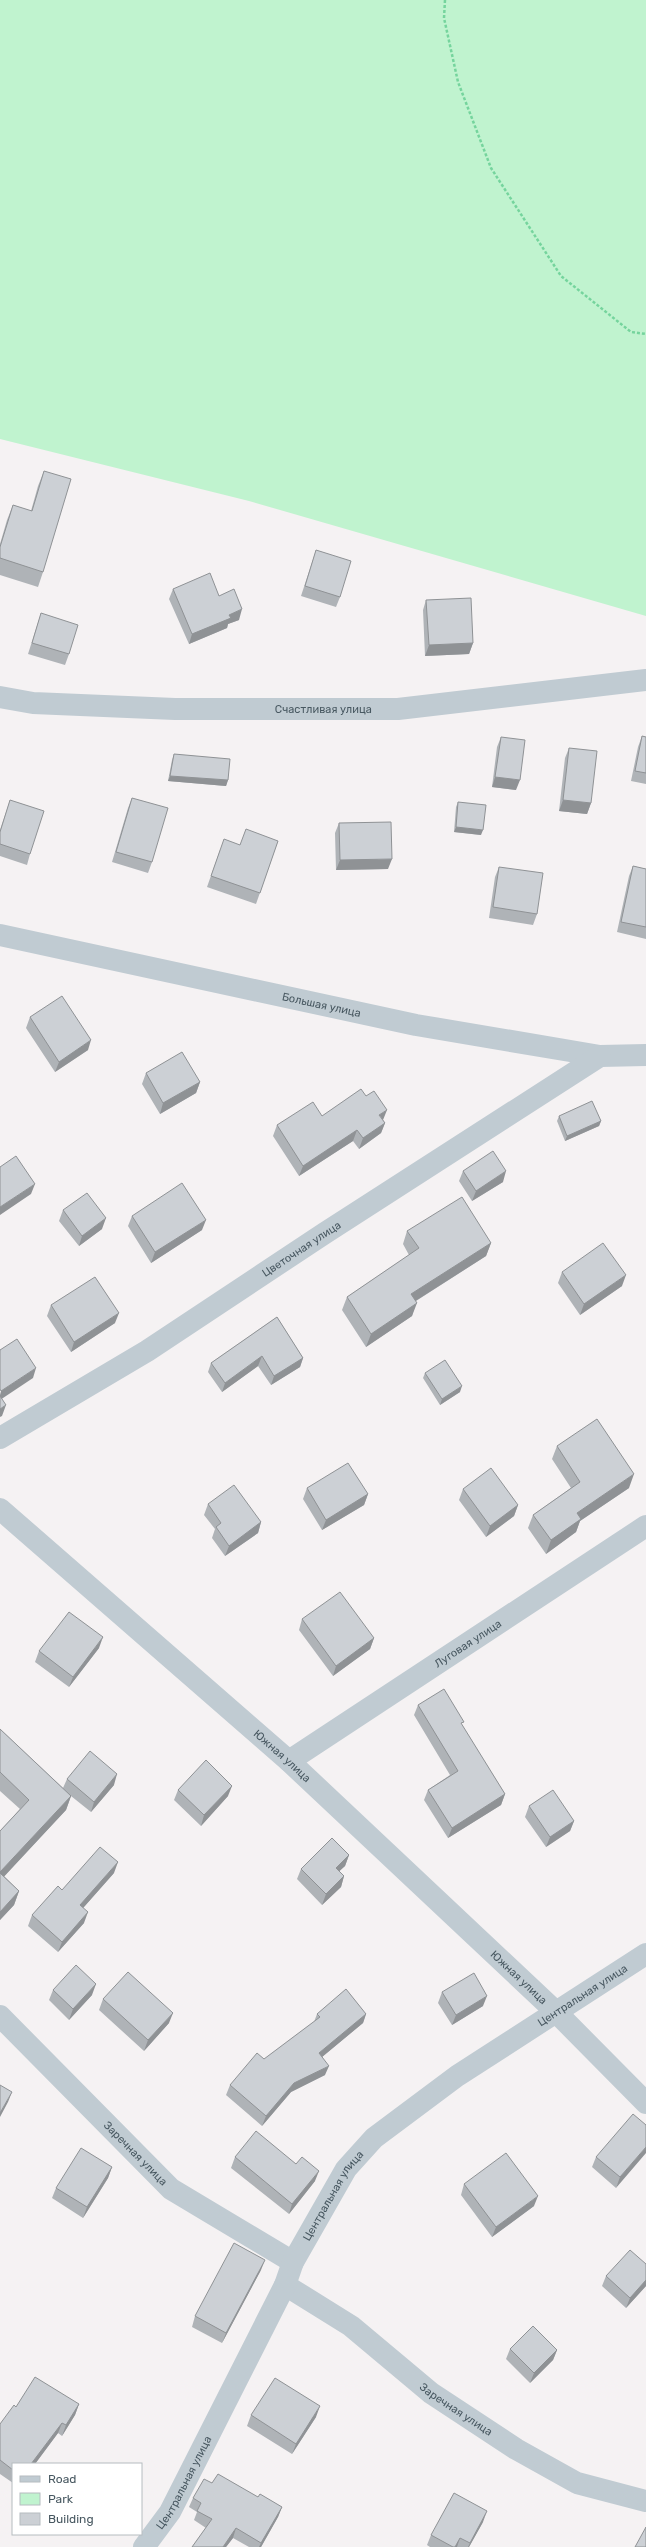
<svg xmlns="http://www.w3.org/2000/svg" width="646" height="2547" viewBox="0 0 646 2547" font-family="Rubik,sans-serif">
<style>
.green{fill:#c0f3cf}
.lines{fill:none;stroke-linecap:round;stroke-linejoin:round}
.path{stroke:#75d49d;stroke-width:2.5;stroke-dasharray:3 2;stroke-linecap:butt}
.minor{stroke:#c0cbd2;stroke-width:22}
.tertiary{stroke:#c0cbd2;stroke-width:22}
.wall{fill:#afb3b7}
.shaded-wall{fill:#8f9295}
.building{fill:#ccd0d5;stroke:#8f9295}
.labels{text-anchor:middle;stroke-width:3;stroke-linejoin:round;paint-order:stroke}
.street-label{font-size:11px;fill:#485861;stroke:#fff}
</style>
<rect width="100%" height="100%" fill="#f5f2f3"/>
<!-- green -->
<path class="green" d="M0,0H646V616L249,501L0,439Z"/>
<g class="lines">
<!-- path -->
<path class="path" d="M445,0L444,18L458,82L491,168L561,276L631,332L646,334"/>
<!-- minor -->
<g class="minor">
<path id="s1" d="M0,697L33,703L175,709H398L646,680"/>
<path id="s2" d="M0,935L416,1025L600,1056L646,1055"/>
<path id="s3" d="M0,1438L147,1351L325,1233L600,1056"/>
<path id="s4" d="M0,1509L289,1761L556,2012L646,2103"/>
<path id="s5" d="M289,1761L646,1526"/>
<path id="s6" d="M0,2016L171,2189L293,2262"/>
<path id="s7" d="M285,2285L351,2326L431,2393L516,2449L577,2483L646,2501"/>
</g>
<!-- tertiary -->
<path class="tertiary" id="s8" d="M144,2547L170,2512L285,2285L293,2262L346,2169L374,2138L457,2076L646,1954"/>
</g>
<!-- wall -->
<path class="wall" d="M44,471L43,572L38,587L0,575V544L7,520L13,505L31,511L38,486Z
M316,550L340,597L336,607L301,596Z
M173,589L219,596L239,620L228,624L227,628L189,644L169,599Z
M426,600L473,643L469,654L425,656L423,610Z
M41,613L69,654L65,665L28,654Z
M642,736L646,737V784L631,781L638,747Z
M501,737L516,790L492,787L497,747Z
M569,748L591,803L587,814L559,811L565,758Z
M174,754L228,780L226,786L168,781L172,760Z
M132,798L152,862L148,873L112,862L128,808Z
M10,800L30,854L27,865L0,856V830Z
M458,802L481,835L454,832L456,807Z
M339,823L388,869L336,870L335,833Z
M278,841L256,904L207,887L220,850L240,845Z
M633,866L646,869V939L617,932L629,876Z
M499,867L537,914L533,925L489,918L495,877Z
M30,1017L88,1050L55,1072L26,1028Z
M146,1073L200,1082L196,1093L160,1114L142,1084Z
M322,1116L383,1120L385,1123L381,1133L359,1149L353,1141L299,1176L273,1136L277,1125Z
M559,1116L601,1121L599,1126L565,1141L557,1121Z
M463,1171L503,1182L472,1201L459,1181Z
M63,1210L102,1229L79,1246L59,1221Z
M132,1216L202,1230L151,1263L128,1226Z
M407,1231L491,1243L486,1256L416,1301L412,1316L366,1347L342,1310L347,1297L409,1255L403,1244Z
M562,1272L622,1286L580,1315L558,1283Z
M51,1305L115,1323L71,1352L47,1316Z
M277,1317L303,1358L300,1367L271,1385L258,1366L222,1392L208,1372L211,1363Z
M425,1373L460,1392L440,1405L423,1378Z
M557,1446L629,1488L580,1521L576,1532L546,1554L528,1528L533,1515L571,1488L552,1459Z
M307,1488L368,1494L364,1505L322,1530L303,1499Z
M463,1489L518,1505L514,1516L486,1537L459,1500Z
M208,1504L261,1522L258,1533L225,1556L212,1538L215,1529L204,1515Z
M302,1619L374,1638L370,1649L333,1676L299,1630Z
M99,1648L69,1687L35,1662L39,1651Z
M418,1705L462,1726L505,1794L501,1805L448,1838L424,1800L428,1790L450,1775L414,1715Z
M0,1729L63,1788L67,1779L114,1785L91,1812L71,1796L66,1810L4,1876L19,1891L14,1905L0,1920V1831L20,1809L0,1791Z
M178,1790L228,1796L201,1826L174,1800Z
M529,1806L574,1821L570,1831L546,1847L525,1817Z
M349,1855L345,1866L339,1871L344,1876L341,1887L322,1905L297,1879L301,1869Z
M114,1873L83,1908L84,1923L58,1952L28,1926L32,1915L62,1890Z
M53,1990L92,1995L69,2020L49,2000Z
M442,1992L483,2006L452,2025L438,2003Z
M103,1999L169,2023L144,2051L99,2010Z
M317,2014H366L363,2023L322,2057L325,2075L291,2092L262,2126L226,2095L230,2085L314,2022Z
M646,2125L616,2188L592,2167L596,2157Z
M235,2157L315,2181L289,2214L231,2168Z
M112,2167L108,2178L83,2218L52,2198L56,2188Z
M464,2184L534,2206L492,2237L461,2195Z
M646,2264V2286L626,2308L602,2286L606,2276Z
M261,2270L222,2343L192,2327L195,2316Z
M510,2349L557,2350L553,2360L530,2383L506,2359Z
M79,2404L75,2415L62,2436L58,2433L35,2464H13V2483L0,2474V2424L16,2407Z
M251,2415L316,2417L292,2454L247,2426Z
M212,2483L258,2497L282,2507L278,2517L261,2547H249L233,2538L226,2547H192L206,2528L194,2520L197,2512L189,2507L193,2498Z
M483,2522L469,2547H430L427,2545L431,2535Z"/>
<!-- shaded-wall -->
<path class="shaded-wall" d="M242,609L239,620L228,624L227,628L189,644L192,634L229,615Z
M473,643L469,654L425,656L429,645Z
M170,776L228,780L226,786L168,781Z
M495,777L520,780L516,790L492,787Z
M563,800L591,803L587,814L559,811Z
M456,827L483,830L481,835L454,832Z
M392,859L388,869L336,870L340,860Z
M91,1040L88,1050L55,1072L59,1062Z
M200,1082L196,1093L160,1114L163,1103Z
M387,1110L383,1120L379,1115Z
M601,1121L599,1126L565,1141L567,1136Z
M385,1123L381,1133L359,1149L363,1138Z
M357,1130L353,1141L299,1176L303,1166Z
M506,1171L503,1182L472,1201L476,1191Z
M35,1184L31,1194L0,1215V1207Z
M106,1218L102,1229L79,1246L82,1236Z
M206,1220L202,1230L151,1263L155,1252Z
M491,1243L486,1256L406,1307L411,1294Z
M626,1275L622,1286L580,1315L584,1304Z
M417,1303L412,1316L366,1347L371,1334Z
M119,1313L115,1323L71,1352L74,1342Z
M262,1356L258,1366L222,1392L225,1383Z
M303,1358L300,1367L271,1385L274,1376Z
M36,1368L33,1378L0,1400V1395L1,1391Z
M462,1386L460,1392L440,1405L442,1399Z
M6,1405L2,1416L0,1417V1409Z
M634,1474L629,1488L580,1521L576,1532L546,1554L551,1540L577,1513Z
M368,1494L364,1505L322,1530L326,1520Z
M518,1505L514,1516L486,1537L490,1526Z
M261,1522L258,1533L225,1556L229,1546Z
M103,1637L99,1648L69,1687L73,1677Z
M374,1638L370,1649L333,1676L336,1666Z
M117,1774L114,1785L91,1812L94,1802Z
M232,1786L228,1796L201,1826L204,1815Z
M505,1794L501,1805L448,1838L452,1828Z
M71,1796L66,1810L0,1881V1872Z
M574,1821L570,1831L546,1847L550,1837Z
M349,1855L345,1866L332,1878L336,1868Z
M118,1862L114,1873L76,1916L80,1905Z
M344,1876L341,1887L322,1905L326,1894Z
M19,1891L14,1905L0,1920V1912Z
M88,1912L84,1923L58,1952L62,1942Z
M96,1984L92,1995L69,2020L73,2009Z
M487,1996L483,2006L452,2025L456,2015Z
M173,2013L169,2023L144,2051L148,2040Z
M366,2014L363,2023L316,2062L319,2053Z
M329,2066L325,2075L291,2092L262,2126L266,2116L294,2083Z
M12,2092L8,2102L0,2117V2113Z
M646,2147V2153L616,2188L620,2177Z
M112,2167L108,2178L83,2218L87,2207Z
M319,2171L315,2181L289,2214L292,2204Z
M538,2196L534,2206L492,2237L496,2227Z
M265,2260L261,2270L222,2343L226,2333Z
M646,2280V2286L626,2308L630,2298Z
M557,2350L553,2360L530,2383L534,2373Z
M79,2404L75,2415L62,2436L66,2425Z
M320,2406L316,2417L292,2454L296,2444Z
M62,2423L58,2433L35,2464H31Z
M282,2507L278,2517L261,2547H259L261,2543Z
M487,2511L483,2522L469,2547H468L470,2543Z
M236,2528L233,2538L226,2547H223Z
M460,2538L457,2547H455Z"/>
<!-- building -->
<path class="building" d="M44,471L71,479L43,572L0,558V547L13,505L32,511Z
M316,550L351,561L340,597L305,586Z
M210,573L219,596L234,589L242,609L229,615L231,618L192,634L173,589Z
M471,598L473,643L429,645L426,600Z
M41,613L78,625L69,654L32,643Z
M642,736L646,737V773L635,771Z
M501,737L525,740L520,780L495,777Z
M569,748L597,751L591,803L563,800Z
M174,754L230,759L228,780L170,776Z
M132,798L168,808L152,862L116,852Z
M10,800L44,811L30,854L0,844V832Z
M458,802L486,805L483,830L456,827Z
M391,822L392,859L340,860L339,823Z
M246,829L278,841L260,893L211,876L224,839L240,845Z
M633,866L646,869V927L621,922Z
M499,867L543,873L537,914L493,907Z
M62,996L91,1040L59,1062L30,1017Z
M182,1052L200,1082L163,1103L146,1073Z
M361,1089L366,1096L374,1091L387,1110L379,1115L385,1123L363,1138L357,1130L303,1166L277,1125L313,1102L322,1116Z
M592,1101L601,1121L567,1136L559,1116Z
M493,1151L506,1171L476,1191L463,1171Z
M16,1156L35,1184L0,1207V1167Z
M182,1183L206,1220L155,1252L132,1216Z
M87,1193L106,1218L82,1236L63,1210Z
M462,1197L491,1243L411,1294L417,1303L371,1334L347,1297L419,1248L407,1231Z
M603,1243L626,1275L584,1304L562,1272Z
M95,1277L119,1313L74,1342L51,1305Z
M277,1317L303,1358L274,1376L262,1356L225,1383L211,1363Z
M17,1339L36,1368L1,1391L0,1389V1350Z
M445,1360L462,1386L442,1399L425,1373Z
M0,1396L6,1405L0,1409Z
M597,1419L634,1474L577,1513L581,1519L551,1540L533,1515L580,1482L557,1446Z
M348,1463L368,1494L326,1520L307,1488Z
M491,1468L518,1505L490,1526L463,1489Z
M234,1485L261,1522L229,1546L216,1527L221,1523L208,1504Z
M340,1592L374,1638L336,1666L302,1619Z
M69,1612L103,1637L73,1677L39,1651Z
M444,1689L464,1722L461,1723L505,1794L452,1828L428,1790L458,1771L418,1705Z
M0,1729L71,1796L0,1872V1831L29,1800L0,1772Z
M90,1751L117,1774L94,1802L67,1779Z
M206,1760L232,1786L204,1815L178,1790Z
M553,1790L574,1821L550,1837L529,1806Z
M332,1838L349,1855L336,1868L344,1876L326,1894L301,1869Z
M100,1847L118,1862L80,1905L88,1912L62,1942L32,1915L58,1886L62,1890Z
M0,1873L19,1891L0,1912Z
M76,1965L96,1984L73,2009L53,1990Z
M128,1972L173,2013L148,2040L103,1999Z
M474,1973L487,1996L456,2015L442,1992Z
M346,1989L366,2014L319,2053L329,2066L294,2083L266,2116L230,2085L257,2053L264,2059L320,2017L317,2014Z
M0,2085L12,2092L0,2113Z
M633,2114L646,2125V2147L620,2177L596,2157Z
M256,2131L296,2164L302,2157L319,2171L292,2204L235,2157Z
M81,2148L112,2167L87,2207L56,2188Z
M506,2153L538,2196L496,2227L464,2184Z
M234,2243L265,2260L226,2333L195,2316Z
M630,2250L646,2264V2280L630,2298L606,2276Z
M533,2326L557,2350L534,2373L510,2349Z
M35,2377L79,2404L66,2425L62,2423L31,2464H13V2470L0,2460V2424L14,2405L16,2407Z
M275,2378L320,2406L296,2444L251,2415Z
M218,2474L258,2497L260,2494L282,2507L261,2543L236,2528L223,2547H192L212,2519L197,2511L201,2503L193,2498L204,2479L212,2483Z
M454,2493L487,2511L470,2543L460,2538L455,2547H453L431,2535Z
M646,2527V2547H635Z"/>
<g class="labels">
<!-- street labels -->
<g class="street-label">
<text dy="4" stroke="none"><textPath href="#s1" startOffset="324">Счастливая улица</textPath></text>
<text dy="4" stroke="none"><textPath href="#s2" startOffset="329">Большая улица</textPath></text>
<text dy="4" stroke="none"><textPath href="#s3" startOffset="356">Цветочная улица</textPath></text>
<text dy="4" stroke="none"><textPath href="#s5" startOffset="214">Луговая улица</textPath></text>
<text dy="4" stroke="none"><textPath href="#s4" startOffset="375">Южная улица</textPath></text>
<text dy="4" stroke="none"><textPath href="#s4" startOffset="699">Южная улица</textPath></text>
<text dy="4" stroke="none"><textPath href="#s8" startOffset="724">Центральная улица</textPath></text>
<text dy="4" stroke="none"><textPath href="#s6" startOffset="193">Заречная улица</textPath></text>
<text dy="4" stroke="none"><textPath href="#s8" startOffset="400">Центральная улица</textPath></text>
<text dy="4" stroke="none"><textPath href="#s7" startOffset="212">Заречная улица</textPath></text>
<text dy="4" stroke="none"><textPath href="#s8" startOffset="76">Центральная улица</textPath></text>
</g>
</g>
<!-- legend -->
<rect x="12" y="2463" width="130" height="72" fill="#ffffff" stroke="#b6bcc0"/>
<rect x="20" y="2476" width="20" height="6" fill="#c0cbd2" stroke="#b6bcc0"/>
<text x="48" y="2483" font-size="12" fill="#485861">Road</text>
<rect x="20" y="2493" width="20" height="12" fill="#c0f3cf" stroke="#b6bcc0"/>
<text x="48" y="2503" font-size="12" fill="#485861">Park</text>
<rect x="20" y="2513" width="20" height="12" fill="#ccd0d5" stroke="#b6bcc0"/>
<text x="48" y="2523" font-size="12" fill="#485861">Building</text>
</svg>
